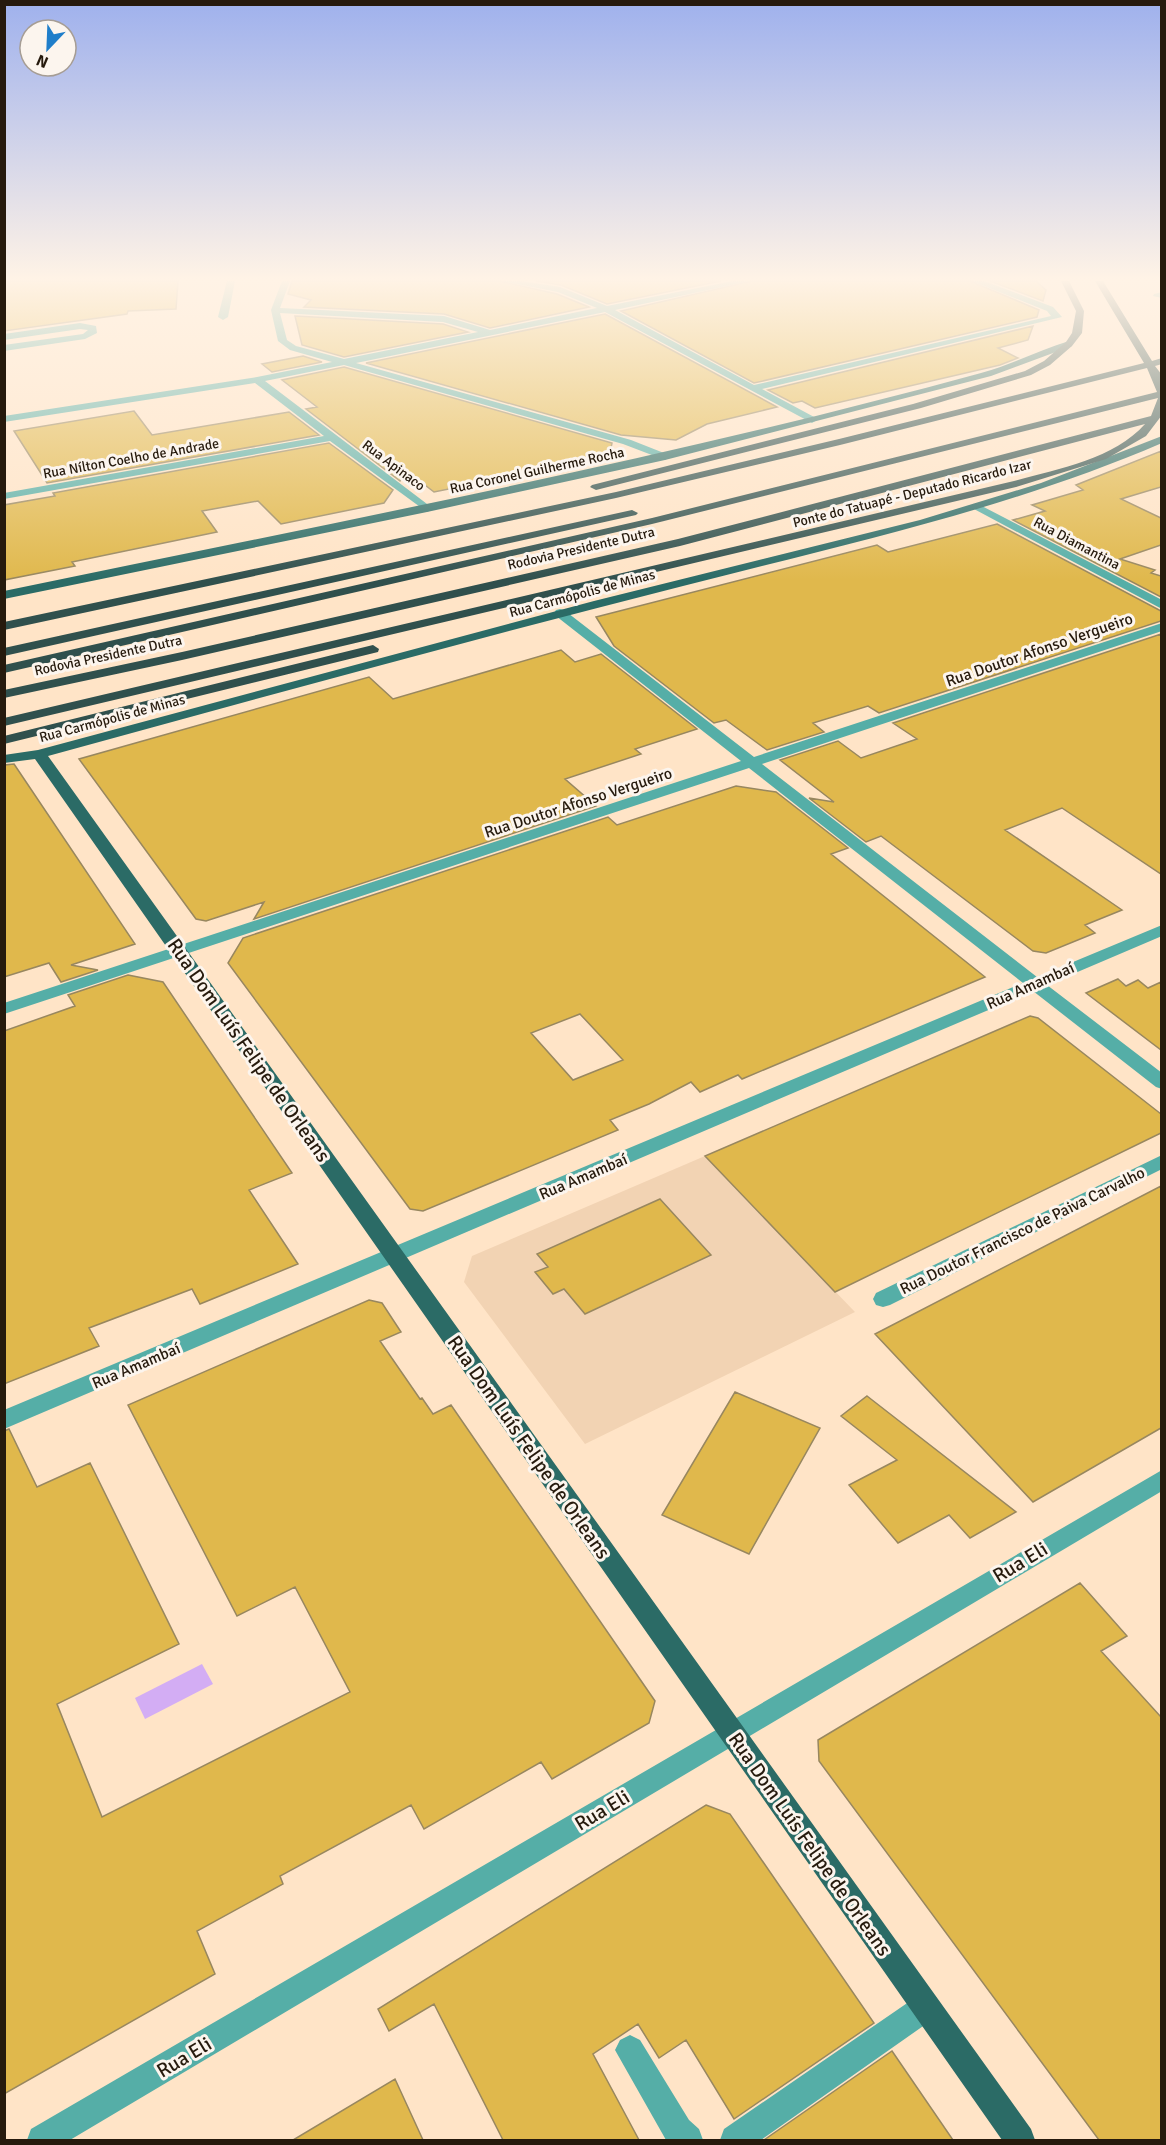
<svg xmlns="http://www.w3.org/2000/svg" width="1166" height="2145" viewBox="0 0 1166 2145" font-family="Signika,sans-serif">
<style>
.built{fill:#f2d3b3}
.water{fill:#d3adf4}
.building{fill:#e0b84c;stroke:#98875f;stroke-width:1.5;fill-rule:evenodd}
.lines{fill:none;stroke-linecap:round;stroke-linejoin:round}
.minor{fill:#55aea7;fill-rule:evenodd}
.major{fill:#2b6b66;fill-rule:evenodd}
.highway{fill:#30504d;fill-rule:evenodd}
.labels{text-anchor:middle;stroke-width:6;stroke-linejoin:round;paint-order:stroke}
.far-street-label{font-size:14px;fill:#261a0d;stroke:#fcf5ee}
.street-label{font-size:16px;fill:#261a0d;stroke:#fcf5ee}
.near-street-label{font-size:20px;fill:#261a0d;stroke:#fcf5ee}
</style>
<rect width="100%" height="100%" fill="#ffe4c7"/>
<!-- built -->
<path class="built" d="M705,1156L855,1312L585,1444L464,1282L472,1256Z"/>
<!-- water -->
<path class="water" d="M202,1664L213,1684L145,1719L135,1698Z"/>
<!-- building -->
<path class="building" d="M4,281H178L176,309L128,311L127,314L4,331Z
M292,281H499L557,294L589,307L490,328L444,314L304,307L311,300L288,294Z
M536,281H721L607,304L561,285Z
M752,281H970L1039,310L1037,317L754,383L621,311Z
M990,281H1036L1046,290L1043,301Z
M605,314L777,407L707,424L676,440L621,435L366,363Z
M295,316L443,324L468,332L344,357L302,345Z
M1033,326L1028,340L998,348L1018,358L1000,365L815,408L802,401L793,403L768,390Z
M303,356L322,362L272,372L262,364Z
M344,367L612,443L609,457L434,492L407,471L400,481L306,409L317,407L282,380Z
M134,411L152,435L289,412L319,435L47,483L14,431Z
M329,443L393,490L384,503L281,524L258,501L202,511L217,532L72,562L75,566L4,580V505L55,496L53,493Z
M1161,451V487L1121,499L1161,518V545L1120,559L1155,570L1151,573L1161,576V597L1013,520L1045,511L1032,505L1083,490L1076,485Z
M997,524L1161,611V621L879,713L868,706L813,723L824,732L767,750L726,720L714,723L614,646L596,617L877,545L888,552Z
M1161,634V874L1062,808L1005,830L1122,910L1085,925L1095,933L1046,953L1033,951L881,836L866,842L809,798L834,802L780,760L838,741L861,758L917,739L893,723Z
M561,650L575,662L601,654L697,729L635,749L641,754L565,779L596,806L254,919L264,902L206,921L196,919L79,759L369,677L393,699Z
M14,764L135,944L71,965L98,970L61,982L49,963L4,977L5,765Z
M736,786L776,792L848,848L831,854L985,977L742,1079L738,1075L700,1092L691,1082L649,1104L610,1120L618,1130L423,1211L410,1209L228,963L243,938L608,817L617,825ZM580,1014L623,1060L573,1080L531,1033Z
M128,975L163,982L292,1173L249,1190L298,1264L200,1304L192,1289L89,1328L99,1346L4,1384V1031L75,1006L68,995Z
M1118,979L1126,986L1138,980L1148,988L1161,982V1050L1086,993Z
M1030,1016L1038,1018L1161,1114V1133L835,1292L705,1156Z
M1161,1186V1428L1033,1502L875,1334Z
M660,1199L711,1255L585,1314L564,1289L553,1294L535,1272L548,1267L537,1254Z
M369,1300L382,1303L401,1332L380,1341L420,1399L422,1398L433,1414L451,1405L655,1701L649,1723L552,1779L541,1762L424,1829L411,1805L280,1876L283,1884L197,1931L215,1974L4,2094V1431L9,1429L37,1487L90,1463L179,1644L57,1704L102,1817L350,1692L295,1587L237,1616L128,1405Z
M735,1392L820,1428L749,1554L662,1515Z
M867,1396L1016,1512L970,1538L949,1515L898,1543L849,1485L897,1460L841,1416Z
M1080,1583L1127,1636L1101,1651L1161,1717V2140H1099L819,1761L818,1740Z
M706,1805L730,1814L874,2023L734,2119L686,2040L659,2058L638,2024L593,2054L639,2140H503L434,2004L389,2031L378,2009Z
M892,2051L953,2140H764Z
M395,2079L423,2140H293Z"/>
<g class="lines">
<!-- minor -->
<path class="minor" d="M227,281H235L228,317L223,320L218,317Z
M282,281H290L280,308L444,316L490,330L597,308L558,292L501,281H521L560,287L607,306L733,281H750L615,310L754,385L1051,316L1047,311L972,281H984L1053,307L1062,317L762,389L816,418L817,420L812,423L605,312L356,363L631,440L669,455L670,457L665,460L623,444L344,365L265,381L431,507L433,509L427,512L330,441L4,499V493L324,436L255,383L4,422V416L257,377L332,362L290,350L278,341L271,310ZM280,313L443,322L478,332L344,359L296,346L287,340Z
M1162,292V298L1153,296L1154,294Z
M80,323L96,326L97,333L85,339L4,351V345L83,334L88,330L80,329L4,340V334Z
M978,504L1162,600V609L974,509V505Z
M560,609L564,610L754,757L1162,623V631L762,764L1037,977L1162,925V936L1047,985L1162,1073V1089L1156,1087L1033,991L4,1429V1410L1023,983L749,768L4,1014V1003L741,761L556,616L554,613L556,610Z
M1162,1155V1169L890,1305L883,1307L876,1305L873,1299L876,1293Z
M1162,1470V1491L70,2140H27L31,2129Z
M926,1992L936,1997L941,2007L936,2017L761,2140H720L724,2129L916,1997Z
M630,2035L640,2040L689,2120L699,2129L703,2140H666L615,2050L620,2040Z"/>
<!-- major -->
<path class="major" d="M1069,341L1072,342V346L991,376L665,460L427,512L4,599V591C331,523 659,461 981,373C1011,365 1039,350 1069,341Z
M1162,436V443C1006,510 846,544 683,586C470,640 259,698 48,756L1031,2129L1035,2140H1002L35,759L4,763V755L38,750L594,601L920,520L1041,483Z"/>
<!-- highway -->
<path class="highway" d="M1061,281H1069L1084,311L1082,333L1072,346L1050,365L1031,375L921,408L596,490L590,487L592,485L913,404L1025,371L1044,361L1066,342L1072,333L1076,311Z
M1095,281H1103L1152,361L1162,358V364L1155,366L1162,375V415L1146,436L1106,459L1016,487L4,726V718L1014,481C1058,469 1114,459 1145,424L680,546L182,660L4,698V690L182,652L678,539L1151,416L1158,398L652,524L4,673V665L652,518L1157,392L1147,368L840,445L616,498L4,630V622L616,492L839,439L1144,363Z
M632,510L638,513L636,515L4,656V648Z
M373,645L379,649L378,652L4,744V736Z"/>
</g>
<!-- sky -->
<linearGradient id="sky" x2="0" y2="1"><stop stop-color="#9fb1ed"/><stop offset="0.48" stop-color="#fff3e6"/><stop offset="1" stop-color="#fff3e6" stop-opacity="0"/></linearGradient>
<rect width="1166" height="581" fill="url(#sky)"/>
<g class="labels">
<!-- far-street labels -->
<g class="far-street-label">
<text transform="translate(131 458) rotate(-10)" y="5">Rua Nílton Coelho de Andrade</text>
<text transform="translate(394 465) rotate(37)" y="5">Rua Apinaco</text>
<text transform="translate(537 470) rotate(-12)" y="5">Rua Coronel Guilherme Rocha</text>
<text transform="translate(912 493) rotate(-14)" y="5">Ponte do Tatuapé - Deputado Ricardo Izar</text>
<text transform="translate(1077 543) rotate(28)" y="5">Rua Diamantina</text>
<text transform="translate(581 548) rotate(-13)" y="5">Rodovia Presidente Dutra</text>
<text transform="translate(582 593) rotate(-15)" y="5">Rua Carmópolis de Minas</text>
<text transform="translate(108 655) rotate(-12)" y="5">Rodovia Presidente Dutra</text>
<text transform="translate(112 718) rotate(-15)" y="5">Rua Carmópolis de Minas</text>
</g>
<!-- street labels -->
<g class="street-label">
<text transform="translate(1039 649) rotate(-19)" y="6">Rua Doutor Afonso Vergueiro</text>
<text transform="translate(578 802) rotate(-18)" y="6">Rua Doutor Afonso Vergueiro</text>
<text transform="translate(1030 985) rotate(-24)" y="6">Rua Amambaí</text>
<text transform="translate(583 1176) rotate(-23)" y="6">Rua Amambaí</text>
<text transform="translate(1022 1230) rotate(-26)" y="6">Rua Doutor Francisco de Paiva Carvalho</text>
<text transform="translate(136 1365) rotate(-23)" y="6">Rua Amambaí</text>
</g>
<!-- near-street labels -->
<g class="near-street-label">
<text transform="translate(249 1050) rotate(55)" y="7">Rua Dom Luís Felipe de Orleans</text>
<text transform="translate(529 1447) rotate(55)" y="7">Rua Dom Luís Felipe de Orleans</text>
<text transform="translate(1020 1562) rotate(-31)" y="7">Rua Eli</text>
<text transform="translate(602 1810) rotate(-31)" y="7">Rua Eli</text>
<text transform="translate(810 1844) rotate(55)" y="7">Rua Dom Luís Felipe de Orleans</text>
<text transform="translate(184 2057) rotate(-31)" y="7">Rua Eli</text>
</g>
</g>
<!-- border -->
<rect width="1166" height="2145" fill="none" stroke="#261a0d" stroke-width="12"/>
<!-- north arrow -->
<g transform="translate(48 48) rotate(203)"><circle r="28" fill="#fcf5ee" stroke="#a69d94" stroke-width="1.5"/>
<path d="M0-4.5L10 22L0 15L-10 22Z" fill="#1f7eca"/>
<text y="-9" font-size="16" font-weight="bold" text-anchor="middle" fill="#261a0d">N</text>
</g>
</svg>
